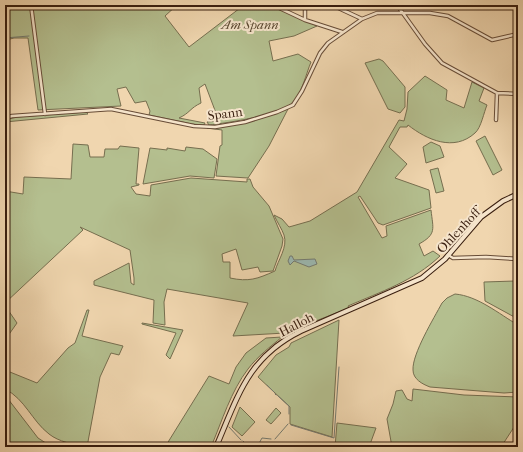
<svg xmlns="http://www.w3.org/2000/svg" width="523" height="452" viewBox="0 0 523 452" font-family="'IM FELL French Canon',serif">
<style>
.green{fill:#b4bf8f;stroke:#766e4f}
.water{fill:#9bb8b1;stroke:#747a70}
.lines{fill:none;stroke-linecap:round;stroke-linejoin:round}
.stream{stroke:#747a70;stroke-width:1}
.minor-casing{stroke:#674c37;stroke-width:4.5}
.secondary-casing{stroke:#391e0f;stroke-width:6}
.minor{stroke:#f5e4cb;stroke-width:2.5}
.secondary{stroke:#f5e4cb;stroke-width:4}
.labels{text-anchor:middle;stroke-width:4;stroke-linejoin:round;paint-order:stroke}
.park-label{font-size:13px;font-style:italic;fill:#58462f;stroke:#f5e4cb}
.street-label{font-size:13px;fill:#391e0f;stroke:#f5e4cb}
</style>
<rect width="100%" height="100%" fill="#f0d6af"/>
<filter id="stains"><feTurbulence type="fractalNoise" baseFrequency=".005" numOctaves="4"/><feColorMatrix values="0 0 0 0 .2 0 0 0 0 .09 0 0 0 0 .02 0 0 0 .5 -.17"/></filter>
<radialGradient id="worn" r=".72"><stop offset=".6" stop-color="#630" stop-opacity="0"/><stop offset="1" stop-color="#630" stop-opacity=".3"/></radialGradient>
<!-- green -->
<path class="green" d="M5,5H177L165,16L189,47L244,5H270L317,26L294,36L269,41L273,61L298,54L311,62C306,74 302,93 293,102C281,115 227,123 209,125L207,122L219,121L205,84L199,88L201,103C190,108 190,113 179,118L205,123L204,125L192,124L149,115L150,111L146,101L135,103L126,87L117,89L121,106L38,110L28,38H14L6,40L5,43Z
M379,59L383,61L405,87V107L400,113L388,109L365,63Z
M425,76L447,90L446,100L464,108L472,82L484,88L479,101L487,105C484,112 481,128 475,133C454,152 427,140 408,125L407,127H400L389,147L407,164L395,178L429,190L431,208L383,225L378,223L360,196L358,197L382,238L387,236L386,226L431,210C433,229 437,234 419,244L424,256L433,251L440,256C414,281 380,292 348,306L349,308L285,333L233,336L248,303L167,289L164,302L165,325L153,323L154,300L94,285V281L129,263L131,283L134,285V278L130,250L80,227L83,230L5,303V191L23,194L24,177L71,179L73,144L88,145L90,157H104L105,149H118L120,146L139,148L136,184H139V185L131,187L136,194L150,196L151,185L191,178L247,182V179H250L253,187L269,206L283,239L282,246L273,271L260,272L258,267L242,270L236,249L222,254L223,262H230V278C249,282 257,279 275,271C278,260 288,247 284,235C282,229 277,222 274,215L282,219L289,227L310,221L357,192L399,120L404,121L407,109L408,92Z
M288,109L269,146L248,178L216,176L220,146L222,145V130L207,128C236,127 261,119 288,109Z
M86,112L88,114L5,122V120L17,117Z
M485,136L502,170L493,175L476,141Z
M431,142L440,146L444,157L426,163L423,147Z
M186,147L203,149L217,159L214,178L190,176L143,184L150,148L167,150V148L185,151Z
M438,168L444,191L436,193L430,170Z
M515,281L518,286V319L485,301L484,282Z
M455,294C478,296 499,314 518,325V392L504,393L430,387C422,384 413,379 413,370C412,354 434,318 442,303L447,298Z
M6,307L17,323L5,340V308Z
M87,310H89L82,336L123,346L119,355L111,353L100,377L87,447H85C73,444 59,442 49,434C32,421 25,399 5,389V370L37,383L68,348L75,343Z
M339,320L332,437L290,424V407L258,377L276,355L289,347L291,343Z
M142,323L183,330L170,359L166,355L176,333L142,324Z
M282,337C270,347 258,356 248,369C231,391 222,421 211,447H165L209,376L229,384L236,367L246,353L266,338Z
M413,389L464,395L518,397V421L501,447H392L387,419L393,404L396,391L402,390L407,399L412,401Z
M5,395L38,438L52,447H5Z
M240,407L255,422L242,436L232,427Z
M276,408L281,413L271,424L266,420Z
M337,423L376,428L369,447H335Z"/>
<!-- water -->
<path class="water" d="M290,256H292L294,260L315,259L317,264L309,267L294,261L290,265L288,261Z"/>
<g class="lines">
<!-- stream -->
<path class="stream" d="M5,38L29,36
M267,385L274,392
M275,394L276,395
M278,396L289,406V414
M291,425L334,438L339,367
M229,427L241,440
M275,439L288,424
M243,441L249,447
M257,447L262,438L271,439"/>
<!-- minor casing -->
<g class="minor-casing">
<path id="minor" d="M31,5L45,114
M273,5L305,20L342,32
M305,5V20
M332,5L362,19
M397,5L425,44L442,63L497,93L518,94
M5,118L12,116L111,109L194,126L215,127L245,122L277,112L293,105L302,91L320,53L328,43L362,19L377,13H430L448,16L492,40L518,34
M496,120L497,93
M448,255L453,258L486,257L518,259"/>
</g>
<!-- secondary casing -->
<g class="secondary-casing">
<path id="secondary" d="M216,447C238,396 248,357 301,331L422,278L445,259L481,217L503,201L518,194"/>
</g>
<!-- minor -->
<use href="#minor" class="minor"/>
<!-- secondary -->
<use href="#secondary" class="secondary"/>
</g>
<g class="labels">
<!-- park labels -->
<g class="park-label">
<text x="250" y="29">Am Spann</text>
</g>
<!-- street labels -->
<g class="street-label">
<text transform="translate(225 113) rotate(-7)" y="5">Spann</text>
<text transform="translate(458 230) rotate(-47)" y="5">Ohlenhoff</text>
<text transform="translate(296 324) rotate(-27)" y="5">Halloh</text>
</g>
</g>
<!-- margin -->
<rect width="523" height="452" fill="none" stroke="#f0d6af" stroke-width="20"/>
<rect x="6" y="6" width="511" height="440" fill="none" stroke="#391e0f" stroke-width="2"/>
<rect x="10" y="10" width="503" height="432" fill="none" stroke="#391e0f"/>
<rect width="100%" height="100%" filter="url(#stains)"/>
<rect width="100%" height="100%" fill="url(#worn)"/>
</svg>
